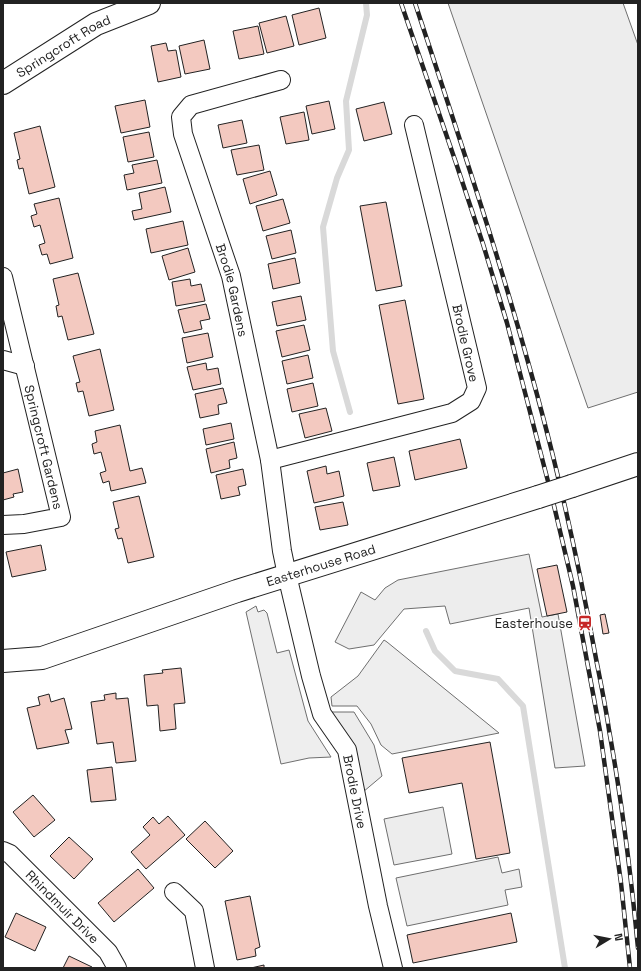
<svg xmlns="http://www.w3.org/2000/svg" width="641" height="971" viewBox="0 0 641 971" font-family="'Space Grotesk',sans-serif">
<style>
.green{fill:#eee;stroke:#6f6f6f}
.parking{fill:#ededed;stroke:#6f6f6f}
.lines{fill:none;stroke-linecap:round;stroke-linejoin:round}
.stream{stroke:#d9d9d9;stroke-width:6}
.building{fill:#f3c9c0;stroke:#222}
.minor-casing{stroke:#222;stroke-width:20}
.tertiary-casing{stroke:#222;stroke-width:24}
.minor{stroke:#fff;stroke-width:18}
.tertiary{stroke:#fff;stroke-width:22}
.rail-casing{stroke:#222;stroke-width:4.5}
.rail{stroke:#fff;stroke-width:3;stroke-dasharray:9;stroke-linecap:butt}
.tertiary-bridge-casing{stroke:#222;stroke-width:24;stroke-linecap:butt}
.tertiary-bridge{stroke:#fff;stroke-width:22}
.labels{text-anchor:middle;stroke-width:3;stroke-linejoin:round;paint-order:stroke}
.street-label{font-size:13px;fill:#222;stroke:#fff}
.poi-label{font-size:13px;fill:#222;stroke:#fff;text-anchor:end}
</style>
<rect width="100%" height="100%" fill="#fff"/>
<!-- green -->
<path class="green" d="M256,606L258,612L264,610L267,613L277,653L289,650L308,721L331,757L309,758L281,764L246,612Z
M384,640L387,642L499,733L392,754L381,745L371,724L357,706H332L331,697L358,676Z"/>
<!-- parking -->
<path class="parking" d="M448,3H623L638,45V392L588,408Z
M529,554L542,617L558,614L585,766L555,768L529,608L450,624L445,606L404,609L374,645L349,649L335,642L361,592L375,600L385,588L398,580Z
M329,712H354L374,745L382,776L363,792Z
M443,807L452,854L394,865L384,819Z
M498,857L502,873L519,869L522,887L505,890L508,905L407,926L396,878Z"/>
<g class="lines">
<!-- stream -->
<path class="stream" d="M350,412L333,351L323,227L337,178L349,150L346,101L367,15L366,3
M426,631L435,651L455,671L498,679L523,706L565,968"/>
</g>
<!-- building -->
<path class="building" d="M319,8L326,38L299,45L292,15Z
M286,16L294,46L267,53L259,23Z
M258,26L264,54L239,59L233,31Z
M204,40L210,69L185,74L179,46Z
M166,43L168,51L176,50L181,77L158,82L151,46Z
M145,100L150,127L121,133L115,106Z
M329,101L335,129L312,134L306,106Z
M384,102L392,134L364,141L356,109Z
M304,112L309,140L286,144L280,117Z
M242,120L247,143L223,148L218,125Z
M40,126L55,187L29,194L23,168L19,169L17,160L20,159L14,133Z
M149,132L154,157L128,162L123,137Z
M259,145L264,170L237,175L231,150Z
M157,160L162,183L127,190L124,175L134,173L132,165Z
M270,171L277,195L250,204L243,179Z
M165,187L171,212L134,220L132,211L142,209L139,193Z
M59,198L73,258L50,264L47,254L42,255L39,245L45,243L40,225L34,227L31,216L37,214L34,204Z
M283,199L290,223L263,231L256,206Z
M386,202L402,286L376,291L360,206Z
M183,221L188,245L151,253L146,229Z
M291,230L296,253L272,259L266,236Z
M188,248L195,272L169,280L162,256Z
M295,258L300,283L273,289L268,264Z
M78,273L94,334L68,340L62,316L58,317L56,306L59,305L53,279Z
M190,279L191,286L201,284L205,301L176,306L172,282Z
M301,296L306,320L277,326L272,302Z
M405,300L424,399L398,404L379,305Z
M206,304L210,319L200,321L202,329L184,333L178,310Z
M304,325L310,350L282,357L276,331Z
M208,333L213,357L187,363L182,338Z
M100,349L114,410L89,416L83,391L78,392L76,383L80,382L73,356Z
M308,355L313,378L287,384L282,361Z
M206,363L207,370L218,368L221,384L193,390L187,367Z
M313,383L318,406L292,412L287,389Z
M223,388L227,403L218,405L219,414L200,418L195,394Z
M326,408L332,431L305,438L299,414Z
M231,423L234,439L206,445L203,429Z
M120,425L130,471L142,468L146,483L111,491L109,481L103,483L100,473L106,471L101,452L94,454L92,444L97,442L95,431Z
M460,439L467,468L415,480L409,451Z
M234,442L237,458L229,460L230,468L211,473L206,449Z
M394,457L400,486L373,491L367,463Z
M326,466L327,474L339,471L344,496L314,503L307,471Z
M18,469L23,492L13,494L14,497L3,500V473Z
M243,469L246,485L238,487L240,495L221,499L216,475Z
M139,496L154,557L128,563L122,538L118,539L115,529L119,528L113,502Z
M343,502L348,525L320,530L315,507Z
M41,545L46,570L12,577L6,552Z
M557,565L567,612L547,616L537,569Z
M605,614L609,633L603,634L600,615Z
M181,668L185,703L174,704L176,729L160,731L158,705L147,706L144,675L163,673L162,670Z
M116,693V699L128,698L136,761L116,763L113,742L97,744L91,702L105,700L104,695Z
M49,694L51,702L64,698L72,729L65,730L69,743L37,749L27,708L40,705L38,697Z
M490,742L510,853L476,859L462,783L409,793L402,758Z
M112,767L116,800L91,802L87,770Z
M33,795L55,820L34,837L13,812Z
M168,816L185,835L146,869L131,852L150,835L143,827L153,817L159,824Z
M205,821L233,851L215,868L186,839Z
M69,837L93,859L74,879L50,856Z
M138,869L154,888L114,922L98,903Z
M250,896L260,947L255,949L256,956L237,960L225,901Z
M16,913L46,927L35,951L5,937Z
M511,913L517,942L413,963L407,935Z
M69,956L92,967L91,968H63Z
M264,965V968H251Z"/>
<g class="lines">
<!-- minor casing -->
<g class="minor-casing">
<g id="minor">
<path id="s1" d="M281,80L191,105L181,117L183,134L231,276L270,460L282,551L287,575L311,676L322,714L347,750L378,906L393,968"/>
<path id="s2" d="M3,277L61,517L24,524L3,525"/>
<path d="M3,360L25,366"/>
<path d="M270,460L452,413L471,401L477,388L414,125"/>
<path id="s3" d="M3,851L10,854L108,952L117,968"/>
<path d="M174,892L194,911L205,968"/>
</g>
</g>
<!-- tertiary casing -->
<g class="tertiary-casing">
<g id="tertiary">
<path id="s4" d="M3,83L96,24L149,3"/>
<path d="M572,486L638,464"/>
<path id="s5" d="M3,661L42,658L237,591L538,497"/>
</g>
</g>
<!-- minor -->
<use href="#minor" class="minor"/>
<!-- tertiary -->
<use href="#tertiary" class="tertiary"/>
<!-- rail casing -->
<g class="rail-casing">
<path id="rail" d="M401,3L456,163L483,244L507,323L551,493L573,586L600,731L621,883L630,968
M415,3C464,152 514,300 552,452C568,517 582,582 594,648C599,675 605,702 609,730C622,802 631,875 638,948"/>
</g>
<!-- rail -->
<use href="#rail" class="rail"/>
<!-- tertiary-bridge casing -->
<g class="tertiary-bridge-casing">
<path id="tertiary-bridge" d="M538,497L572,486"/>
</g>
<!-- tertiary-bridge -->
<use href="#tertiary-bridge" class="tertiary-bridge"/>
</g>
<!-- icons -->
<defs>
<g id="station-bare" transform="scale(1.2)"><path d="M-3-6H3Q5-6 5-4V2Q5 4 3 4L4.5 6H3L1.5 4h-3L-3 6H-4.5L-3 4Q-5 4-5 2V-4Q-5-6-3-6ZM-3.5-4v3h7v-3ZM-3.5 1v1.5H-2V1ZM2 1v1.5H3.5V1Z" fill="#c62828" stroke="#fff" stroke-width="2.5" paint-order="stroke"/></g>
</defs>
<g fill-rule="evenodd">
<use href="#station-bare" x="585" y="623"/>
</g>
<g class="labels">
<!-- street labels -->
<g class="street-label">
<text dy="5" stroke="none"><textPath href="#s4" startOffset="71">Springcroft Road</textPath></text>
<text dy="5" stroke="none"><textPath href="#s1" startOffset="290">Brodie Gardens</textPath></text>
<text transform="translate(466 343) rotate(77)" y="5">Brodie Grove</text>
<text dy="5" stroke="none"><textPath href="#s2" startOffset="175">Springcroft Gardens</textPath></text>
<text dy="5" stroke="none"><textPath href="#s5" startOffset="333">Easterhouse Road</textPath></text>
<text dy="5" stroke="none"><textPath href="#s1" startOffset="810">Brodie Drive</textPath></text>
<text dy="5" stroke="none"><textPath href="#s3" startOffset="82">Rhindmuir Drive</textPath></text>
</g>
<!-- poi labels -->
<g class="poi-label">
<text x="573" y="628">Easterhouse</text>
</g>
</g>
<!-- border -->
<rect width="641" height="971" fill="none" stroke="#222222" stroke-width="8"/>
<!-- north arrow -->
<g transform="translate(609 939) rotate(80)" stroke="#ffffff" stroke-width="3" paint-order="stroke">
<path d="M0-3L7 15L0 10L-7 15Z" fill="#222222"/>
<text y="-6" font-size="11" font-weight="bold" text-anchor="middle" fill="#222222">N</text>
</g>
</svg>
